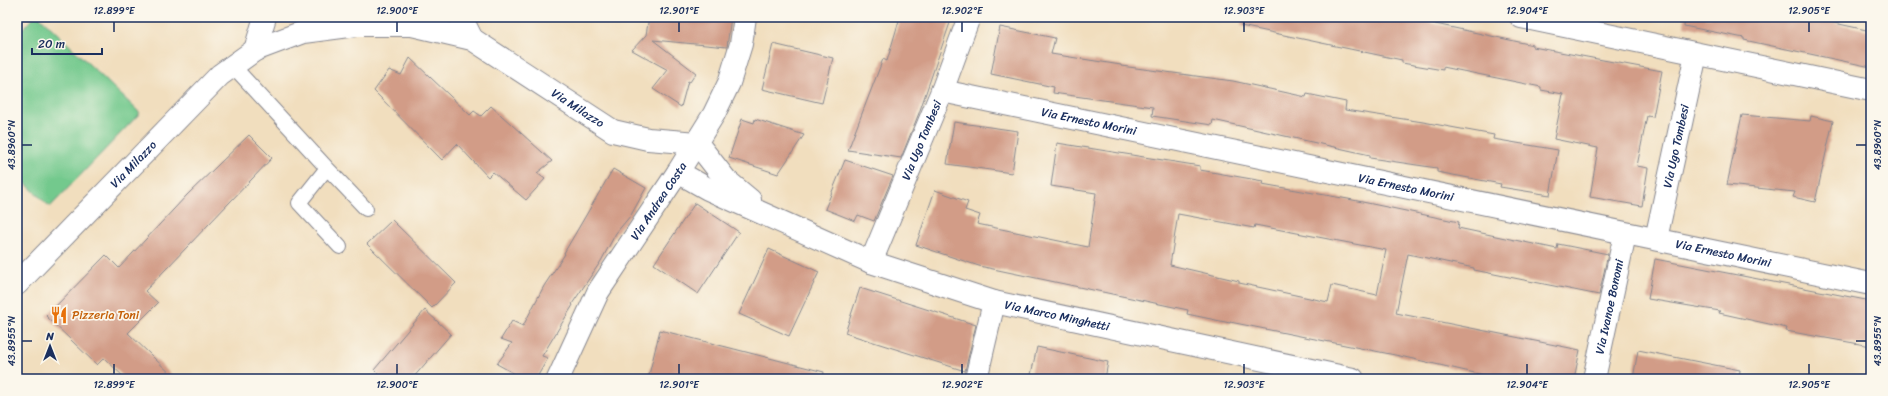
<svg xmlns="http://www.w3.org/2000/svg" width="1888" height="396" viewBox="0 0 1888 396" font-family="Sriracha,sans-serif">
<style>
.green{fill:#73c98d;stroke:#477c76}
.building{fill:#d29c87;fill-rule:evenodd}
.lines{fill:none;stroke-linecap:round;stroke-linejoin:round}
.service-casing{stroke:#86868e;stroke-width:16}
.minor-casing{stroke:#86868e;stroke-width:24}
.service{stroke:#fff;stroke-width:14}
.minor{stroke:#fff;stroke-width:22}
.ticks{fill:none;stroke:#1b2f5e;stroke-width:1.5}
.labels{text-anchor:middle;stroke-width:3.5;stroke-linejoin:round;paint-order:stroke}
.street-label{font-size:12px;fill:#1b2f5e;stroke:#fbf7ec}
.food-label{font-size:12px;fill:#c56008;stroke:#fbf7ec;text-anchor:start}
.neatline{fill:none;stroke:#1b2f5e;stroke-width:1.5}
.ticks-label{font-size:10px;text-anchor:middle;fill:#1b2f5e}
</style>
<rect width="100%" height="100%" fill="#fbf7ec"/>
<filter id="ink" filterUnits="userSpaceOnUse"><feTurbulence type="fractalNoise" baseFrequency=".025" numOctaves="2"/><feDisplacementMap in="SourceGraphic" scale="8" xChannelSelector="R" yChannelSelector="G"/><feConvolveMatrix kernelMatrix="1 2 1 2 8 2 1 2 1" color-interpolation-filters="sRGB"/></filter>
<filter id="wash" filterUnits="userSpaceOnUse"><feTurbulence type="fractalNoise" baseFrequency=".012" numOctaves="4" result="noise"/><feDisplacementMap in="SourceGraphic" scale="16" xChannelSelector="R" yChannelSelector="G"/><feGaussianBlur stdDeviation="0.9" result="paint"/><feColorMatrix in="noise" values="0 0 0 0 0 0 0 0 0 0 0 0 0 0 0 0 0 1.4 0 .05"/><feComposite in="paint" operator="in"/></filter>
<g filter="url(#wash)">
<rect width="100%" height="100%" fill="#f1debe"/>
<!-- green -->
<path class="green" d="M34,17H40L140,113L50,207L17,175V34Z"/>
<g id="blocks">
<!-- building -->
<path class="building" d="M649,17H731L727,47L653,40L696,73L690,82L688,81L681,107L653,89L668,70L632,50L646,35Z
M900,17H952L919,113L901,158L848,150L883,59L887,61Z
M1242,17H1403L1533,45V47L1662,71L1653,117L1647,116L1637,166L1648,168L1642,206L1590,197L1598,148L1554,139L1563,94L1541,90V87L1443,67V70L1402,63V60L1241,26Z
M1685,17H1807L1871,31V67L1744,40V38L1684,26Z
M1000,27L1055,38L1051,54L1121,65V66L1233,81L1306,97L1307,94L1346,102L1345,110L1423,122L1494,135L1493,139L1558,150L1550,195L1500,187L1501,184L1437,172V168L1370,158V155L1213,120L1212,125L1152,116L1153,107L1053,93L1054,87L991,74Z
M773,44L833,58L822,103L762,89Z
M410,58L470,115L474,111L481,116L491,106L552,161L537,173L545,179L526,200L493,172L488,177L457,144L442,160L374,91L389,70L401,75Z
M1742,115L1810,121L1811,116L1833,121L1815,202L1793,197L1795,192L1727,185Z
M742,119L754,123L755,119L804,135L778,174L729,158Z
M954,122L1018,131L1012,173L947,164Z
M249,135L272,158L145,291L158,303L128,333L176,379H126L104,358L97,365L46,316L106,255L119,268L187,195Z
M1057,143L1200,166V170L1263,181L1262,184L1348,199L1459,222L1458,228L1557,249L1558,244L1608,254L1599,295L1474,270V268L1408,254L1396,313L1580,350L1574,379H1501L1400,356L1230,322V323L1187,314L1188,310L979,266L916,245L935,190L968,202L965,210L980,215L977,224L1088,247L1096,193L1051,186ZM1178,214L1254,228L1255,225L1386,250L1377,295L1332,285L1328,302L1239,283V281L1170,265Z
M845,160L893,176L874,221L858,215L855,221L825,209Z
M613,169L646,188L631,215L616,233L601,261L572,304L573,305L542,356L548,358L536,379H524L497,364L512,343L501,339L512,321L523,326L544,286L565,254L564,253Z
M695,203L739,232L698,294L654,264Z
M392,220L456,283L432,308L367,244Z
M769,249L819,272L789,336L739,314Z
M1655,259L1871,301V346L1786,331L1787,328L1719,313L1720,311L1648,299Z
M860,288L976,325L965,371L845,333Z
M425,310L451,334L412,379H383L374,370Z
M660,330L824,372L823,379H648Z
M1037,347L1108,362L1105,379H1030Z
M1638,350L1740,370L1739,379H1633Z"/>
</g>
</g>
<g filter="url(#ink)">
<use href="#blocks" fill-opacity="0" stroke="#86868e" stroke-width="1"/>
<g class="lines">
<!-- service casing -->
<g class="service-casing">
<path id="service" d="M233,66L327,168L299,203L340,247
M327,168L366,209"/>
</g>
<!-- minor casing -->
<g class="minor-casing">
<g id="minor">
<path d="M461,17L472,39"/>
<path d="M1521,17L1871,90"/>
<path d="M255,50L265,17"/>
<path id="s1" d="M942,91L1871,284"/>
<path d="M697,143L726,180L750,200"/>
<path id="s2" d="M678,172L708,189L871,262L994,302L1353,379"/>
<path id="s3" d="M1656,239L1696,54"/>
<path id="s4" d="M871,262L942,91L969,17"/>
<path id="s5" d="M17,284L220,75L255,50L303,32L357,25H412L472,39L613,131L648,139L697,143"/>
<path id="s6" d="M558,379L598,292L678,172L714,114L729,83L741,44L745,17"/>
<path d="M976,379L994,302"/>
<path id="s7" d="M1594,379L1625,234"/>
</g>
</g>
<!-- service -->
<use href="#service" class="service"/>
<!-- minor -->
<use href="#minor" class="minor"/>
</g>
</g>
<!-- ticks -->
<path class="ticks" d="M114,22V32M397,22V32M679,22V32M962,22V32M1244,22V32M1527,22V32M1809,22V32M22,145H32M1856,145H1866M22,341H32M1856,341H1866M114,364V374M397,364V374M679,364V374M962,364V374M1244,364V374M1527,364V374M1809,364V374"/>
<!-- icons -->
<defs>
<g id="restaurant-bare" transform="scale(1.38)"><path d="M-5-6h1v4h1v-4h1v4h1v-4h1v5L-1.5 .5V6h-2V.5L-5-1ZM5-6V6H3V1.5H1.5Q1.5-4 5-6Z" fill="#e8710a" stroke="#fbf7ec" stroke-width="2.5" paint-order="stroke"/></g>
</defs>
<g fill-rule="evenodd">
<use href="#restaurant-bare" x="59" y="315"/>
</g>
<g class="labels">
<!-- street labels -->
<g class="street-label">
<text dy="4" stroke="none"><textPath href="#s5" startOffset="683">Via Milazzo</textPath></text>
<text dy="4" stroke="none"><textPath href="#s1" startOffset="150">Via Ernesto Morini</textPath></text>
<text dy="4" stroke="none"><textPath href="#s4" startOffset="132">Via Ugo Tombesi</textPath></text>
<text dy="4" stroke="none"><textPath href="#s3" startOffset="95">Via Ugo Tombesi</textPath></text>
<text dy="4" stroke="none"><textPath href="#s5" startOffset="167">Via Milazzo</textPath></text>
<text dy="4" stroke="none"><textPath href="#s1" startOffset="474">Via Ernesto Morini</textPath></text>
<text dy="4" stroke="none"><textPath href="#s6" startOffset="205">Via Andrea Costa</textPath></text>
<text dy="4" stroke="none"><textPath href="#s1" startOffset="798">Via Ernesto Morini</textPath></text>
<text dy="4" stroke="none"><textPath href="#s7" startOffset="74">Via Ivanoe Bonomi</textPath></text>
<text dy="4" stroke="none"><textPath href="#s2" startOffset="407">Via Marco Minghetti</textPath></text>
</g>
<!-- food labels -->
<g class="food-label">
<text x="72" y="319">Pizzeria Toni</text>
</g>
</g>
<!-- margin -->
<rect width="1888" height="396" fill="none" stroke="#fbf7ec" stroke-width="44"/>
<!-- north arrow -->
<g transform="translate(50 346)" stroke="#fbf7ec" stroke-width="3" paint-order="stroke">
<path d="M0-3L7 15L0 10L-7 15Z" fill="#1b2f5e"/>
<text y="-6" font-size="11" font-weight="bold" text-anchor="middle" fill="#1b2f5e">N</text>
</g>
<!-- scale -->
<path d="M32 48v6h70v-6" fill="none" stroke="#1b2f5e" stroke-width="2"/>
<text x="38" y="48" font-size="12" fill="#1b2f5e" stroke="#fbf7ec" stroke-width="3" paint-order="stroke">20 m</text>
<rect x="22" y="22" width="1844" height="352" class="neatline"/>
<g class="ticks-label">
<text x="114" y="14">12.899°E</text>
<text x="397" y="14">12.900°E</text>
<text x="679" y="14">12.901°E</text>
<text x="962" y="14">12.902°E</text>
<text x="1244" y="14">12.903°E</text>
<text x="1527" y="14">12.904°E</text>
<text x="1809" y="14">12.905°E</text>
<text transform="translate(11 145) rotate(-90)" y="4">43.8960°N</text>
<text transform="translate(1877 145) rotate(-90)" y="4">43.8960°N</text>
<text transform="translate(11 341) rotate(-90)" y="4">43.8955°N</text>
<text transform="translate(1877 341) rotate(-90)" y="4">43.8955°N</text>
<text x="114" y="388">12.899°E</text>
<text x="397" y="388">12.900°E</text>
<text x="679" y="388">12.901°E</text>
<text x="962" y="388">12.902°E</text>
<text x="1244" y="388">12.903°E</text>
<text x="1527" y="388">12.904°E</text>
<text x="1809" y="388">12.905°E</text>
</g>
</svg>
